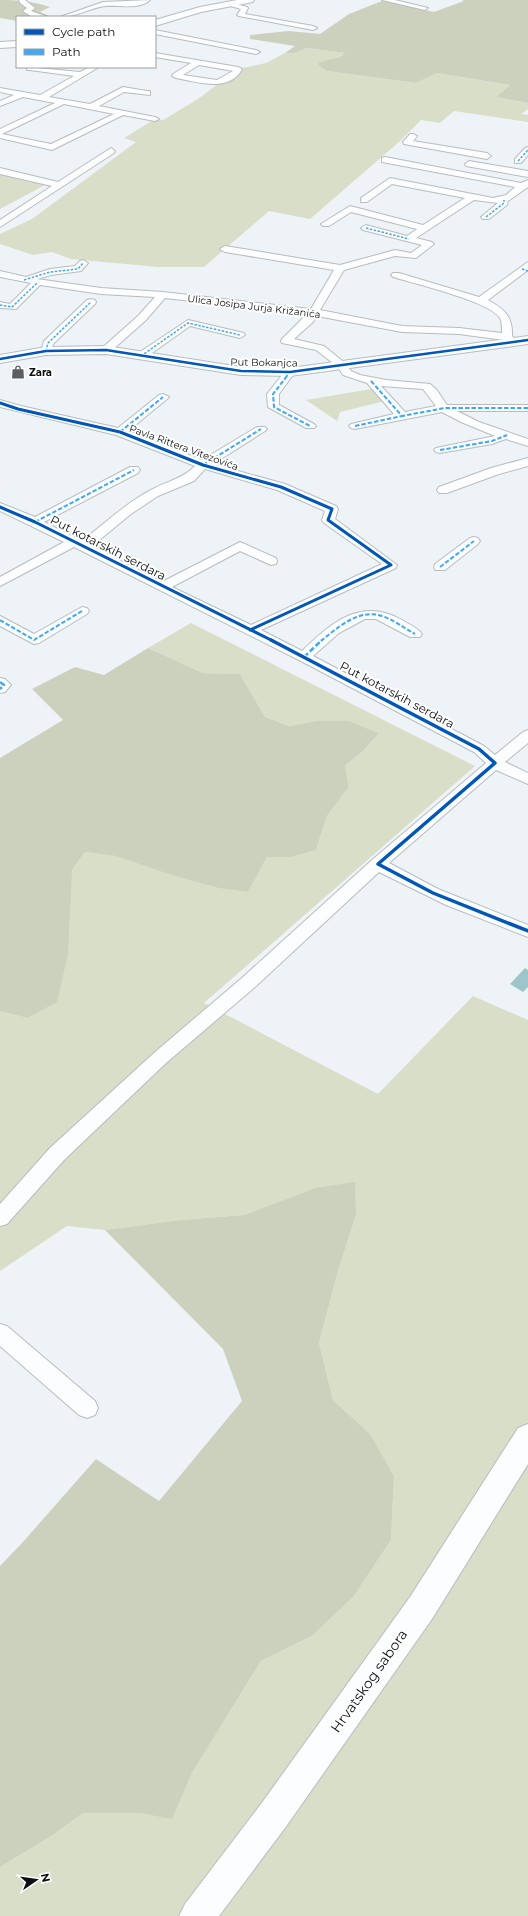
<svg xmlns="http://www.w3.org/2000/svg" width="528" height="1916" viewBox="0 0 528 1916" font-family="Montserrat,sans-serif">
<style>
.green{fill:#d9dec9}
.forest{fill:#ccd1bd}
.water{fill:#9ec6c8}
.lines{fill:none;stroke-linecap:round;stroke-linejoin:round}
.street-casing{stroke:#b8bcbf;stroke-width:2}
.secondary-casing{stroke:#b8bcbf;stroke-width:2}
.primary-casing{stroke:#b8bcbf;stroke-width:2}
.street{fill:#fcfdfe;fill-rule:evenodd}
.secondary{fill:#fcfdfe;fill-rule:evenodd}
.primary{fill:#fcfdfe;fill-rule:evenodd}
.quiet-far2{stroke:#3fa9f5;stroke-width:1.5;stroke-dasharray:2.5 1.5;stroke-linecap:butt}
.quiet-far1{stroke:#3fa9f5;stroke-width:2;stroke-dasharray:4.5 2;stroke-linecap:butt}
.quiet{stroke:#3fa9f5;stroke-width:2.5;stroke-dasharray:5.5 2.5;stroke-linecap:butt}
.cycleway-far2-casing{stroke:#fff;stroke-width:4}
.cycleway-far1-casing{stroke:#fff;stroke-width:5}
.cycleway-casing{stroke:#fff;stroke-width:5.5}
.cycleway-far2{stroke:#0057b8;stroke-width:2.5}
.cycleway-far1{stroke:#0057b8;stroke-width:3}
.cycleway{stroke:#0057b8;stroke-width:3.5}
.labels{text-anchor:middle;stroke-width:4;stroke-linejoin:round;paint-order:stroke}
.far-street-label{font-size:10px;fill:#0c0f11;stroke:#fff}
.far-poi-label{font-size:10px;font-weight:bold;fill:#0c0f11;stroke:#fff;text-anchor:start}
.street-label{font-size:12px;fill:#0c0f11;stroke:#fff}
.near-street-label{font-size:14px;fill:#0c0f11;stroke:#fff}
</style>
<rect width="100%" height="100%" fill="#eef3f8"/>
<!-- green -->
<path class="green" d="M307,48L346,53L319,66L327,71L416,83L437,73L510,85L496,97L528,103V109L521,114L528,115V122L454,111L440,123L421,120L399,142L310,219L269,211L204,267H158L71,259L52,252L33,255L0,244V234L32,219L136,142L124,138L155,119L163,120L198,99L238,69L266,63L285,53H295Z
M0,174L45,185L0,209Z
M377,388L389,400L340,412L337,421L306,400Z
M191,623L475,766L204,1003L378,1094L473,996L528,1020V1916H0V1867L53,1835L83,1813H139L172,1818L192,1773L261,1661L312,1636L354,1596L391,1540L394,1476L371,1435L333,1400L319,1343L338,1271L356,1215L315,1188L244,1215L180,1220L105,1230L67,1226L0,1271V1011L27,1018L72,870L85,852L115,856L165,873L248,892L267,857H292L316,850L327,816L349,787L345,766L364,750L379,733L349,721H316L289,726L265,717L240,674L203,673L148,648Z"/>
<!-- forest -->
<path class="forest" d="M0,0C18,0 33,1 50,7L40,12L52,17H17V21L0,18Z
M462,0H528V103L496,97L510,85L437,73L416,83L327,71L319,66L318,63L339,57L345,53L307,48L295,53H285L295,46L250,39V35L289,31L320,34L349,14L382,1L434,12L464,1Z
M148,648L203,673L240,674L265,717L289,726L316,721H349L379,733L364,750L345,766L349,787L327,816L316,850L292,857H267L248,892L219,888L165,873L115,856L85,852L72,870L68,954L57,1002L27,1018L0,1011V758L63,720L32,689L75,667L104,675Z
M355,1182L356,1215L338,1271L319,1343L333,1400L371,1435L394,1476L391,1540L354,1596L312,1636L261,1661L192,1773L172,1819L139,1813H83L53,1835L0,1867V1566L22,1543L96,1459L159,1501L242,1401L223,1349L105,1230L180,1220L244,1215L315,1188Z"/>
<!-- water -->
<path class="water" d="M525,968L528,970V987L523,992L510,984Z"/>
<g class="lines">
<!-- street casing -->
<g class="street-casing">
<path id="street" d="M19,0H25L35,8L31,11L48,17L31,16L23,11L27,8L20,3Z
M150,0C140,10 119,5 105,6C90,8 77,17 60,17L103,2Z
M382,0H395L428,8L425,10Z
M229,2L247,7L248,8L245,14L313,26L317,28L313,30L239,16L237,15L241,9L227,5L226,4Z
M155,30L256,50L260,52L256,54L155,34Z
M155,53L238,67L242,69C230,93 197,82 176,78L172,76L173,74L191,63L155,57ZM199,65L233,71L217,80L183,75Z
M27,67L80,72L90,67H99L49,97L90,104L123,87L147,91H150V95L124,92L99,106L155,117L159,119L155,121L123,115L52,150L0,138V129L55,103L23,97L0,106V101L14,95L0,92V88L40,95L74,76L30,70H27ZM64,104L114,114L51,144L2,134Z
M410,134H413L417,136L413,141L487,153L491,156L487,159L404,144L403,142Z
M528,147V155L521,163H515V159L525,148Z
M111,148L115,151L114,153L0,227V220L52,186L0,174V168L58,182Z
M385,157L521,183L528,180V187L508,201L507,205L489,219H483L481,217L498,203L474,200L416,238L432,242L434,244L416,258L395,256L344,270L320,310L402,326L459,328L502,333C502,328 502,322 500,318C491,302 413,283 393,277L391,275L393,273H399L479,297L528,262V270L488,300C504,309 513,316 512,336L518,342L513,345L504,340L459,334L402,332L317,316L313,322L294,339L324,346L345,363L351,371L360,375L386,380L430,384L436,389L447,405H528V411H457L479,422L528,439V446L506,439L492,444L440,453L436,452L434,450L436,448L495,436L461,422L442,412L355,429L351,428L349,426L351,424L394,414L367,383L343,375L338,367L316,350L282,343L281,341L282,339L307,314L165,298L146,320L110,352H102L101,350L102,348L138,316L155,297L101,294L40,285L16,309L0,308V302L10,304L31,283L0,277V271L26,277L50,269L75,266L80,261L83,260L88,263L81,271L51,275L37,279L101,288L163,292L311,309L334,270L225,252L220,249L225,246L340,265L395,250L411,253L422,245L363,230L361,228L366,225L407,236L417,229L351,212L329,226H323L321,224L350,206L423,225L465,198L392,184L367,202H361V198L390,178L493,198L506,195L515,187L382,162V158ZM381,386L423,389L436,406L405,412Z
M469,161L528,171V177L466,166L465,164Z
M91,299L95,300L96,302L95,304L53,344L50,353H42L41,351L44,341L87,300Z
M188,320L244,333L245,335L240,338L190,326L145,358H137L136,356L137,354Z
M290,369L295,372L279,394V405L314,424L316,426L314,428H306L268,407L267,394L286,370Z
M163,394L169,397L167,399L128,431L202,460L257,427H265L267,429L265,431L213,464L285,484L336,506L338,509L335,519L397,565L396,568L261,630L302,651C332,622 361,597 402,620C408,624 418,628 422,634L420,637H410L376,619H365L339,633L313,656L484,746L495,755L523,732L528,730V743L505,762L528,773V784L496,770L389,863L438,889L528,925V937L446,905L379,872L255,987L166,1063L64,1160L7,1224L0,1226V1204L50,1148L154,1053L243,977L372,860L486,763L474,752L299,660L74,547L0,586V577L64,542L0,511V503L35,517L130,467H138L140,470L138,473L44,522L82,541C104,524 125,504 149,491C166,481 181,480 195,466L116,435L0,407V400L21,406L118,428L159,395ZM205,469L277,490L325,511L322,520L324,523L382,564L251,625L172,587L240,551L271,565L276,564L277,561L276,558L240,542L162,582L92,546L131,514L158,496L194,481Z
M528,458V466L499,474L447,493H439L437,490L439,487L491,468Z
M474,537L478,538L480,541L478,544L445,570H435L434,567L435,564L470,538Z
M82,607L87,608L89,611L87,614L39,643L34,644L0,626V616L34,634Z
M0,678L5,679L11,685L5,692L0,693Z
M0,1324L7,1326L95,1401L98,1408L95,1415L87,1418L79,1415L0,1346Z"/>
</g>
<!-- secondary casing -->
<g class="secondary-casing">
<path id="secondary" d="M237,0H254L253,2L201,12L155,26V20L200,7Z
M17,41V47L0,48V42Z
M528,336V344L290,376L241,375L106,354L46,355L0,363V355L46,347L106,346L241,367L290,368Z"/>
</g>
<!-- primary casing -->
<g class="primary-casing">
<path id="primary" d="M528,1424V1464L432,1619L285,1828L219,1916H179L185,1904L261,1804L410,1597L518,1428Z"/>
</g>
<!-- street -->
<use href="#street" class="street"/>
<!-- secondary -->
<use href="#secondary" class="secondary"/>
<!-- primary -->
<use href="#primary" class="primary"/>
<!-- quiet-far2 -->
<path class="quiet-far2" d="M518,161L528,150
M486,217L504,203V200
M366,228L409,239
M522,269L528,271
M24,280L50,272L78,269L83,263
M0,305L12,307L38,282
M46,351L48,343L91,302
M141,356L188,323L240,335
M286,377L290,372"/>
<!-- quiet-far1 -->
<path class="quiet-far1" d="M287,376L273,394L274,407L310,426
M371,381L402,416L445,408H528
M355,426L402,416
M120,432L163,397
M440,450L492,441L507,435
M203,465L261,429
M35,522L134,470
M440,567L474,541
M0,620L34,640L82,611
M321,641C337,628 359,608 382,616C394,620 404,628 415,634"/>
<!-- quiet -->
<path class="quiet" d="M304,657L322,640
M0,682L4,685L0,689"/>
<!-- cycleway-far2 casing -->
<g class="cycleway-far2-casing">
<path id="cycleway-far2" d="M0,359L46,351L106,350L241,371L290,372L528,340"/>
</g>
<!-- cycleway-far1 casing -->
<g class="cycleway-far1-casing">
<path id="cycleway-far1" d="M0,403L18,409L120,432L203,465L281,487L332,509L328,520L391,565L250,630
M0,507L35,522L273,641"/>
</g>
<!-- cycleway casing -->
<g class="cycleway-casing">
<path id="cycleway" d="M271,640L479,749L495,763L378,864L433,893L528,931"/>
</g>
<!-- cycleway-far2 -->
<use href="#cycleway-far2" class="cycleway-far2"/>
<!-- cycleway-far1 -->
<use href="#cycleway-far1" class="cycleway-far1"/>
<!-- cycleway -->
<use href="#cycleway" class="cycleway"/>
</g>
<!-- icons -->
<defs>
<g id="shop-bare" transform="scale(1.08)"><path d="M-5-2.5h2.3a2.7 3.5 0 0 1 5.4 0H5L5.5 6h-11ZM-1.5-2.5h3a1.5 2.3 0 0 0-3 0Z" fill="#5b5f62" stroke="#fff" stroke-width="2.5" paint-order="stroke"/></g>
</defs>
<g fill-rule="evenodd">
<use href="#shop-bare" x="18" y="372"/>
</g>
<g class="labels">
<!-- far-street labels -->
<g class="far-street-label">
<text transform="translate(254 306) rotate(7)" y="4">Ulica Josipa Jurja Križanića</text>
<text transform="translate(264 362) rotate(1)" y="4">Put Bokanjca</text>
<text transform="translate(184 447) rotate(20)" y="4">Pavla Rittera Vitezovića</text>
</g>
<!-- far-poi labels -->
<g class="far-poi-label">
<text x="29" y="376">Zara</text>
</g>
<!-- street labels -->
<g class="street-label">
<text transform="translate(108 548) rotate(27)" y="4">Put kotarskih serdara</text>
<text transform="translate(397 695) rotate(28)" y="4">Put kotarskih serdara</text>
</g>
<!-- near-street labels -->
<g class="near-street-label">
<text transform="translate(369 1681) rotate(-55)" y="5">Hrvatskog sabora</text>
</g>
</g>
<!-- legend -->
<rect x="16" y="16" width="140" height="52" fill="#ffffff" stroke="#9e9fa0"/>
<rect x="24" y="29" width="20" height="6" fill="#0057b8" stroke="#9e9fa0"/>
<text x="52" y="36" font-size="12" fill="#0c0f11">Cycle path</text>
<rect x="24" y="49" width="20" height="6" fill="#3fa9f5" stroke="#9e9fa0"/>
<text x="52" y="56" font-size="12" fill="#0c0f11">Path</text>
<!-- north arrow -->
<g transform="translate(36 1880) rotate(77)" stroke="#ffffff" stroke-width="3" paint-order="stroke">
<path d="M0-3L7 15L0 10L-7 15Z" fill="#0c0f11"/>
<text y="-6" font-size="11" font-weight="bold" text-anchor="middle" fill="#0c0f11">N</text>
</g>
</svg>
